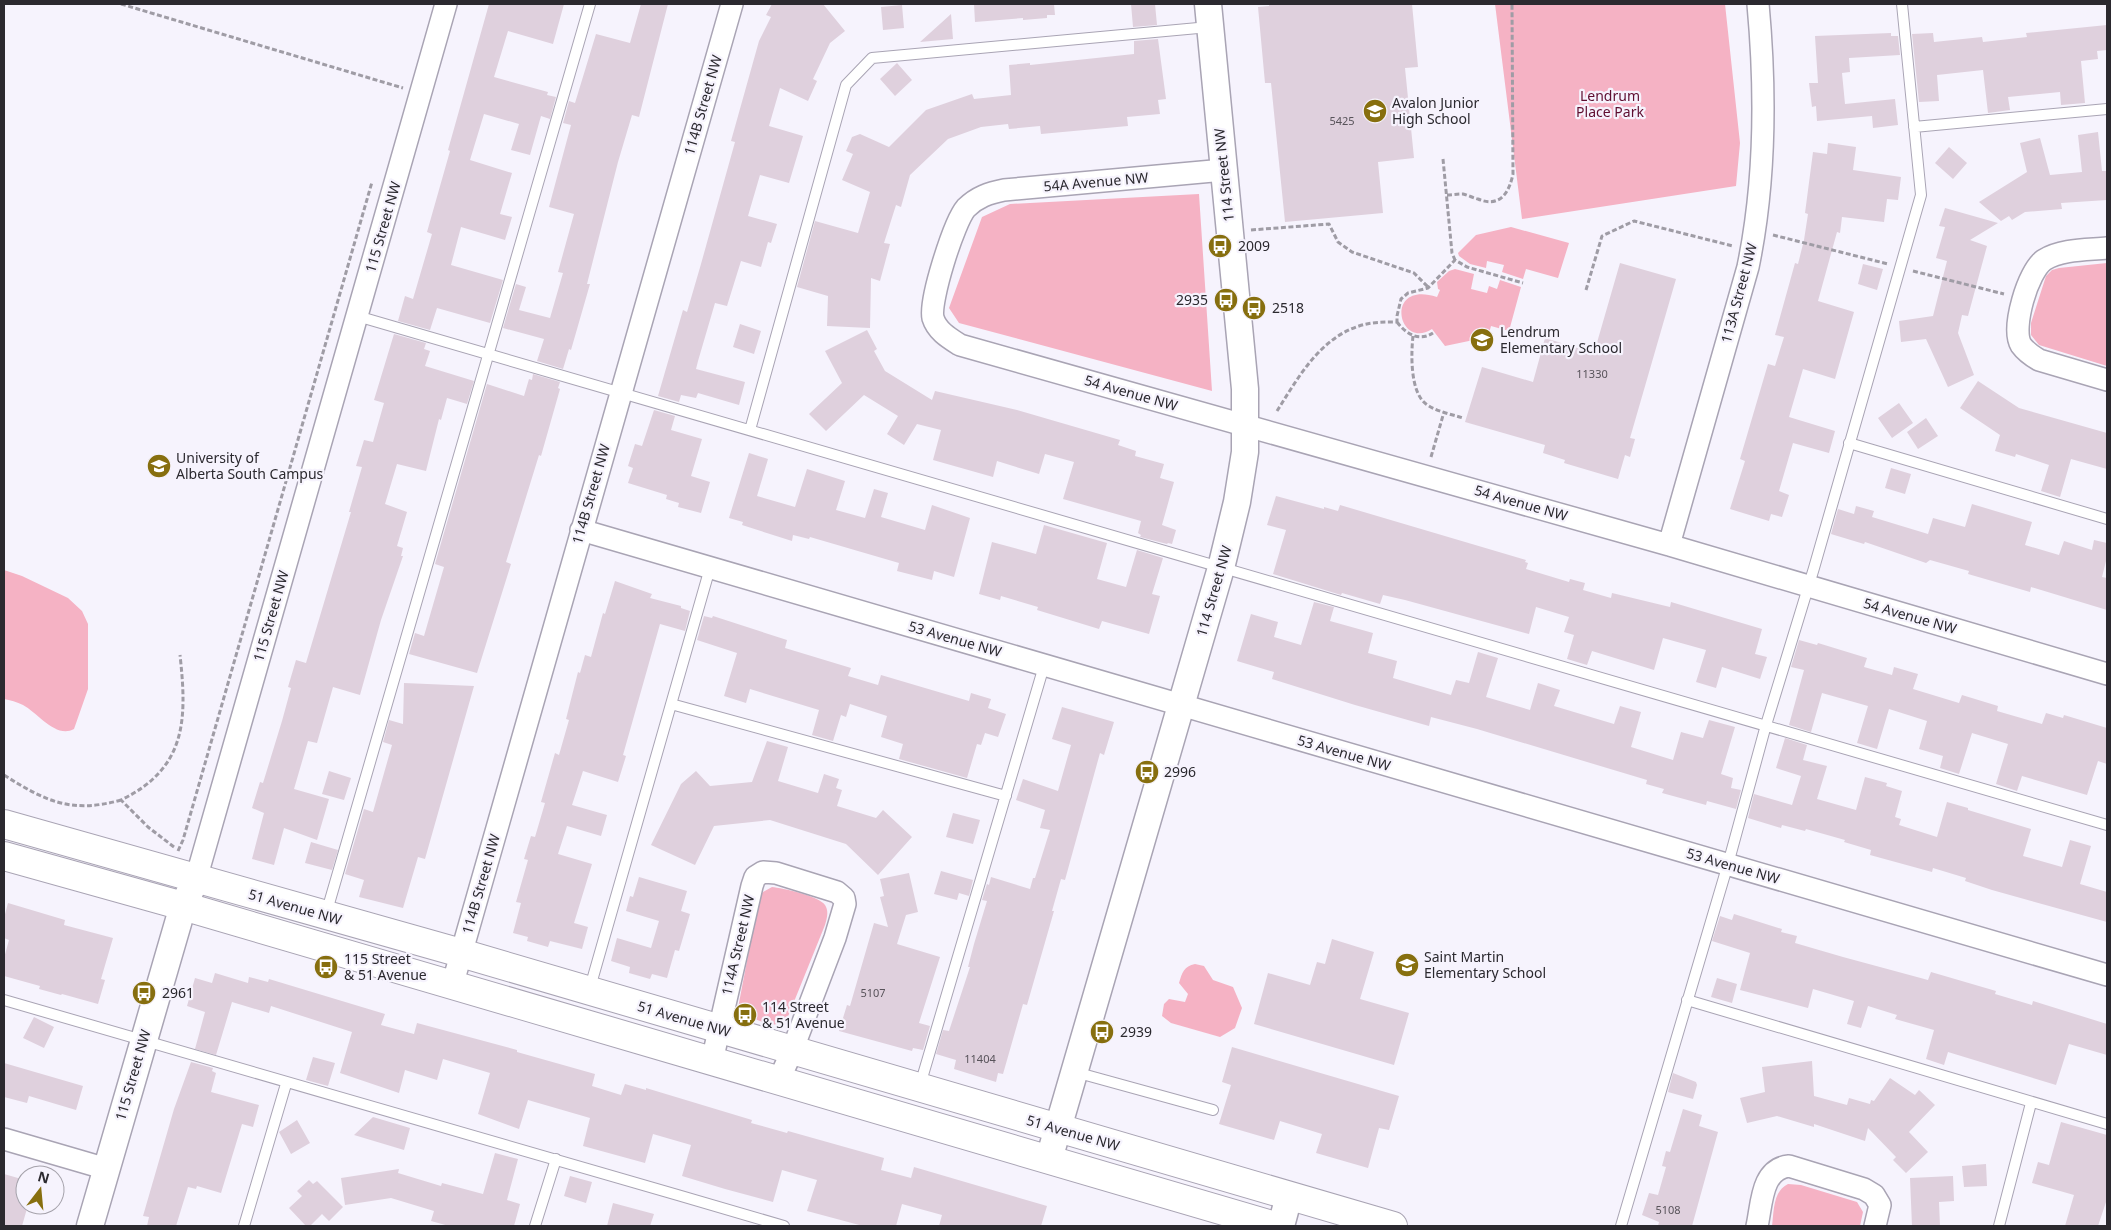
<svg xmlns="http://www.w3.org/2000/svg" width="2111" height="1230" viewBox="0 0 2111 1230" font-family="'Noto Sans',sans-serif">
<style>
.green{fill:#f5b2c4}
.building{fill:#dfd0dd}
.lines{fill:none;stroke-linecap:round;stroke-linejoin:round}
.service-casing{stroke:#a9a4b4;stroke-width:12}
.minor-casing{stroke:#a9a4b4;stroke-width:24}
.tertiary-casing{stroke:#a9a4b4;stroke-width:29}
.secondary-casing{stroke:#a9a4b4;stroke-width:30}
.path{stroke:#9f9ca5;stroke-width:3;stroke-dasharray:5 2.5;stroke-linecap:butt}
.service{stroke:#fff;stroke-width:10}
.minor{stroke:#fff;stroke-width:21}
.tertiary{stroke:#fff;stroke-width:26}
.secondary{stroke:#fff;stroke-width:28}
.labels{text-anchor:middle;stroke-width:4.5;stroke-linejoin:round;paint-order:stroke}
.number-label{font-size:11px;fill:#58535a}
.park-label{font-size:14px;fill:#5f0e30;stroke:#f6f3fd}
.poi-label{font-size:14px;fill:#2b292f;stroke:#f6f3fd;text-anchor:start}
.street-label{font-size:14px;fill:#2b292f;stroke:#f6f3fd}
</style>
<rect width="100%" height="100%" fill="#f6f3fd"/>
<!-- green -->
<path class="green" d="M1495,4H1725L1740,143L1736,186L1522,219Z
M1199,194L1212,391L959,323L949,308L982,217L1010,204Z
M1511,227L1569,243L1558,278L1526,269L1523,279L1502,272L1504,265L1487,261L1486,268L1470,264L1459,256L1458,253L1476,235Z
M2107,263V366L2039,345L2031,335V323L2046,276L2052,270L2059,268Z
M1455,269L1474,274L1471,289L1487,293L1489,286L1497,289L1500,280L1521,287L1509,331L1491,326L1488,337L1445,346L1432,329C1398,351 1383,280 1437,297L1440,290L1438,289L1437,282L1449,271Z
M4,570L22,576L68,598L82,611L88,624V689L74,729C56,739 38,713 23,705C17,702 10,700 4,699Z
M772,887C782,888 819,896 825,905C829,911 827,918 825,925L785,1024C771,1027 747,1018 738,1008L759,898L763,892Z
M1195,964L1204,966L1213,980L1233,987L1242,1008L1235,1028L1220,1037L1171,1023L1162,1016L1164,1004L1169,999L1185,1002L1188,994L1179,983C1182,973 1184,966 1195,964Z
M1788,1184L1801,1185L1857,1202L1863,1212L1860,1226H1772C1774,1211 1773,1191 1788,1184Z"/>
<!-- building -->
<path class="building" d="M489,4H564L553,44L508,31L494,77L548,92L547,95L556,97L550,119L541,116L530,155L511,150L519,124L484,114L470,160L512,173L500,214L512,217L505,240L461,227L451,265L503,280L490,323L437,308L430,330L398,321L405,296L413,299L432,234L427,232L450,151L448,150Z
M641,4H668L639,117L632,115L618,162L587,284H590L571,350L569,349L563,369L537,361L544,339L503,328L516,284L526,287L519,310L550,318L563,273L558,272L574,214L549,207L571,125L563,123L569,101L575,103L596,34L630,43Z
M772,4H823L845,31L830,43L813,79L817,81L808,101L780,88L769,126L803,136L789,183L760,175L748,216L777,224L771,243L768,242L761,267L741,261L727,306L715,303L698,361L696,369L745,382L739,405L698,393L696,398L681,395L679,402L658,396L683,310L687,312L701,264L735,142L731,141L759,41L771,17L766,15Z
M974,4H1054L1055,15H1047V18L1023,20V18L975,22Z
M1131,4H1155L1157,25L1133,27Z
M1269,4H1412L1418,67L1405,68L1414,158L1378,162L1383,213L1285,222L1271,83H1265L1258,7L1269,6Z
M902,5L904,28L883,30L881,7Z
M951,14L953,39L920,42Z
M2107,25V50L2097,51L2098,59L2081,61L2085,103L2061,105L2060,92L2008,97L2010,110L1988,113L1983,70L1937,75L1939,101L1919,102L1912,34L1933,33L1934,42L1982,37L1983,42L2027,37L2026,33Z
M1891,33V36H1898L1900,55L1849,58L1850,72L1842,73L1845,104L1895,99L1898,125L1873,128L1872,116L1817,121L1816,106L1812,107L1809,83H1818L1815,36Z
M1158,39L1166,99L1158,100L1160,114L1127,117L1128,126L1041,134L1040,126L1009,129L1008,124L981,127L948,139L910,175L901,207L896,205L884,243L890,244L880,281L871,278L870,328L827,326L828,296L797,287L815,221L858,233L870,192L842,180L853,154L846,151L852,137L860,134L889,147L926,110L972,94L974,99L1011,95L1009,65L1030,63V65L1134,54V41Z
M897,63L912,80L895,96L880,79Z
M2098,132L2102,171H2107V200L2061,203L2062,209L2025,212L2012,220L2009,216L2001,221L1979,202L2027,172L2020,143L2040,138L2050,175L2082,172L2078,135Z
M1828,143L1856,147L1853,170L1901,177L1898,200L1887,199L1884,222L1842,217L1840,233L1837,232L1818,301L1854,312L1835,379L1803,369L1789,417L1835,431L1829,453L1793,443L1779,491L1789,495L1782,517L1771,514L1769,521L1730,509L1745,461L1740,459L1768,364L1775,366L1784,337L1775,335L1795,263L1798,264L1804,240L1808,214L1805,213L1813,152L1827,154Z
M1949,147L1967,163L1953,179L1935,163Z
M1945,208L1998,223L1970,240L1987,246L1968,316L1962,315L1958,333L1974,375L1948,387L1926,339L1901,342L1899,321L1933,316L1947,261L1936,258L1945,227L1939,226Z
M1620,263L1676,279L1630,438L1635,439L1630,457L1625,455L1618,479L1564,463L1565,460L1543,453L1545,445L1465,422L1482,367L1533,382L1545,338L1594,353Z
M1863,264L1883,269L1877,290L1858,284Z
M740,324L761,331L754,354L733,347Z
M867,330L877,349L874,351L885,371L932,400L935,391L1017,410L1120,440L1118,445L1136,451L1135,456L1164,464L1160,478L1174,482L1162,525L1176,530L1172,544L1168,543L1167,544L1140,537L1141,535L1138,533L1141,521L1063,499L1074,462L1045,454L1039,474L997,461L993,477L933,460L941,430L917,424L904,445L887,434L898,416L864,395L826,431L809,414L842,383L825,351Z
M394,334L426,343L424,349L430,351L425,366L474,381L467,404L447,398L441,420L439,419L426,471L397,464L385,504L407,512L397,546L403,548L401,556H403L381,620L360,695L333,687L317,743L308,741L294,789L329,799L317,840L284,828L274,865L252,859L264,813L252,808L260,782L263,783L282,721L291,688L288,687L296,660L306,663L351,512H349L362,467L356,466L364,440L373,442L384,403L374,400Z
M533,374L560,382L558,388L560,389L541,456L539,455L506,562L511,564L477,673L409,654L415,633L424,636L444,567L435,564L487,384L524,396L529,379L532,380Z
M1978,381L2019,408L2107,433V469L2071,459L2060,497L2041,491L2049,465L2016,454L2015,457L1995,451L2000,435L1960,408Z
M1899,403L1913,423L1892,438L1878,418Z
M654,410L675,416L671,430L702,439L691,476L710,482L701,513L678,507L679,503L666,499L667,495L628,483L633,468L628,466L635,444L642,446Z
M1926,418L1938,436L1918,449L1907,432Z
M749,453L768,459L757,496L795,507L807,469L845,481L836,510L865,518L874,489L888,493L881,517L925,530L932,505L970,518L954,577L934,571L932,580L897,571L899,563L810,537L809,539L793,535L792,541L742,525L743,522L729,518Z
M1891,468L1911,474L1905,494L1885,488Z
M1276,496L1324,509V507L1338,511L1340,505L1526,560L1525,562L1528,563L1526,569L1569,582L1570,579L1585,583L1583,590L1611,598L1612,593L1670,607L1671,602L1762,629L1755,654L1767,657L1760,679L1722,667L1716,688L1696,682L1706,650L1663,638L1654,670L1592,651L1587,665L1567,659L1574,635L1564,632L1569,617L1536,607L1529,634L1405,600L1383,595L1380,604L1342,593L1341,595L1273,574L1286,530L1267,525Z
M1972,504L2032,522L2025,545L2059,555L2064,541L2092,550L2094,540L2107,543V557L2102,577L2107,578V610L2031,587L2030,592L1968,574L1969,571L1930,560L1926,563L1865,542L1864,544L1831,534L1838,509L1854,514L1856,506L1874,511L1872,517L1928,534L1933,518L1965,527Z
M1044,525L1107,543L1097,579L1126,587L1137,550L1163,558L1152,594L1160,596L1149,634L1102,621L1099,629L1037,610L1038,607L1001,596L1000,600L979,594L992,542L1036,554Z
M615,581L652,594L650,598L681,606V608L690,611L685,631L660,624L623,755L626,756L618,782L583,771L572,805L607,815L601,836L567,826L558,854L592,864L574,923L588,927L582,949L550,941L548,947L527,941L528,937L513,933L521,903L516,902L528,860L524,859L531,836L535,837L545,803L541,802L555,753L559,755L569,720L566,719L578,672L580,673L585,655L591,657L603,613L605,614Z
M1314,602L1334,607L1330,621L1373,633L1368,653L1397,661L1393,678L1451,695L1456,680L1469,683L1478,652L1498,658L1486,697L1530,710L1538,683L1560,690L1554,706L1614,724L1620,706L1641,712L1631,747L1673,760L1681,732L1703,738L1709,720L1735,727L1721,774L1733,778L1731,788L1741,790L1736,809L1707,801L1706,805L1662,793L1664,789L1646,784L1647,780L1477,729L1431,717L1429,726L1355,705L1272,679L1274,672L1237,661L1251,614L1278,622L1274,637L1301,645Z
M704,616L712,618L713,616L787,640L785,648L851,668L848,676L878,685L881,675L969,701L971,693L991,699L988,708L1006,714L998,737L985,733L981,745L977,744L967,778L899,759L903,744L881,737L887,716L850,704L846,717L841,715L833,741L812,735L819,710L750,689L746,703L724,696L737,653L697,640Z
M1799,640L1817,645L1818,643L1867,658L1864,667L1892,675L1894,667L1918,674L1913,689L1959,703L1962,695L1998,706L1997,711L2042,724L2046,713L2063,718L2064,715L2107,728V764L2098,761L2087,795L2022,776L2017,791L1996,784L2008,744L1972,733L1959,774L1940,768L1943,756L1919,749L1927,721L1889,709L1877,749L1857,743L1868,706L1822,693L1811,732L1789,725L1804,670L1791,667Z
M404,683L474,686L425,859L418,857L403,908L359,897L364,880L345,874L364,809L373,812L392,745L383,742L389,720L403,724Z
M1062,707L1114,722L1104,755L1100,753L1065,880L1061,879L1052,911H1054L1027,1005L1023,1004L1003,1074L998,1073L996,1082L954,1069L956,1060L936,1054L943,1030L949,1031L970,967H968L974,944L987,901L982,900L987,884L989,885L991,877L1030,889L1033,878H1035L1050,830L1040,828L1045,810L1016,800L1023,779L1058,791L1071,745L1052,739Z
M1785,738L1807,745L1803,760L1827,766L1817,799L1856,810L1865,777L1887,783L1886,786L1902,791L1895,817L1901,819L1899,825L1937,837L1947,802L1968,808V810L2031,829L2023,856L2062,867L2070,840L2091,846L2080,884L2107,892V922L1992,890L1965,881L1966,878L1933,868L1932,872L1870,855L1871,850L1844,842L1845,840L1806,829L1805,831L1782,825L1781,828L1748,818L1754,794L1792,805L1801,776L1776,768Z
M767,741L788,747L778,781L818,793L824,774L839,779L836,788L842,790L837,806L876,818L883,810L912,837L878,875L846,844L770,820L714,826L695,865L651,845L681,784L696,771L710,786L752,782Z
M329,771L351,778L344,800L322,794Z
M953,813L980,820L973,844L946,837Z
M311,842L338,850L332,870L305,863Z
M941,871L973,880L969,896L959,893L957,900L934,894Z
M909,873L918,912L906,915L897,944L940,957L919,1023L930,1026L923,1050L913,1048L912,1051L839,1031L847,1005L850,1006L874,923L888,927L880,897L884,896L880,879Z
M639,877L687,891L681,911L690,914L679,951L675,950L667,978L652,974L650,979L629,973L630,967L611,961L617,938L651,948L659,921L626,911L630,896L633,897Z
M8,903L65,920L64,925L113,938L101,979L105,980L98,1004L62,994L61,995L39,989L40,986L4,976V958L9,940L4,938V918Z
M1734,914L1782,929L1781,932L1797,936L1795,943L1843,957L1928,980L1931,972L1996,991L1995,994L2032,1005L2033,1001L2107,1024V1055L2069,1044L2056,1085L1948,1052L1944,1065L1926,1059L1934,1030L1895,1019L1897,1015L1868,1006L1861,1028L1847,1024L1854,1001L1813,989L1808,1008L1740,990L1750,953L1712,941L1720,916L1732,920Z
M1332,939L1374,952L1360,999L1409,1013L1394,1065L1254,1024L1268,973L1310,985L1317,962L1325,964Z
M215,973L248,983L249,977L268,982L269,979L385,1014L381,1025L414,1034L417,1023L517,1050V1052L595,1074L592,1086L621,1095L625,1084L646,1090V1088L752,1120L751,1123L787,1133L788,1131L884,1158L881,1170L911,1178L914,1167L1047,1206L1041,1226H939L942,1215L902,1204L896,1226H863L807,1211L817,1180L782,1170L773,1202L725,1189L682,1176L691,1145L653,1134L645,1163L583,1146L590,1118L528,1100L519,1129L478,1114L490,1073L443,1059L437,1080L405,1070L399,1093L340,1073L352,1032L271,1006L269,1013L232,1002L216,1055L195,1049L205,1012L187,1006L195,978L212,983Z
M1717,978L1737,984L1732,1003L1711,997Z
M34,1017L54,1027L44,1048L23,1038Z
M1232,1047L1399,1096L1389,1130L1379,1128L1368,1168L1316,1153L1322,1134L1280,1121L1274,1140L1219,1124L1231,1085L1222,1082Z
M313,1057L335,1063L328,1086L306,1080Z
M1812,1061L1814,1096L1847,1105L1849,1098L1870,1104L1871,1100L1874,1101L1890,1078L1915,1095L1919,1090L1935,1105L1909,1132L1928,1152L1906,1173L1893,1160L1896,1157L1868,1128L1865,1141L1814,1124V1127L1777,1116L1747,1123L1740,1098L1765,1092L1762,1067Z
M191,1062L213,1068L212,1071L216,1073L211,1092L259,1105L253,1127L242,1124L221,1193L197,1186L196,1189L188,1187L176,1226H147L149,1217L143,1216L174,1109Z
M4,1063L83,1086L76,1110L29,1096L27,1103L4,1097Z
M1673,1073L1696,1082L1697,1085L1693,1099L1668,1092Z
M1683,1109L1702,1115L1699,1126L1718,1132L1692,1226H1658L1659,1222L1642,1215L1649,1193L1658,1195L1666,1167L1662,1166L1666,1151L1670,1152Z
M373,1117L410,1128L404,1150L354,1135Z
M297,1120L310,1143L291,1154L279,1132Z
M2061,1122L2107,1135V1199L2098,1226H2065L2074,1195L2032,1183L2038,1162L2049,1165Z
M495,1153L518,1159L507,1200L520,1204L514,1226H449L431,1221L434,1211L391,1198L345,1205L341,1178L399,1169L398,1173L441,1186L442,1183L483,1194Z
M1986,1164L1987,1186L1964,1187L1962,1166Z
M4,1174L25,1180V1205H28L22,1226H4Z
M570,1176L592,1182L586,1203L564,1196Z
M1953,1176L1954,1201L1939,1202L1940,1226H1912L1910,1178Z
M309,1180L313,1184L317,1181L343,1207L329,1221L322,1214L310,1226H306L289,1208L302,1196L297,1191Z
M613,1203L654,1214L650,1226H607Z"/>
<g class="lines">
<!-- service casing -->
<g class="service-casing">
<path id="service" d="M1914,127L2107,109
M357,316L2107,825
M750,430L846,85L872,58L1209,27
M1849,443L2107,519
M671,704L1006,796
M326,914L590,4
M589,991L710,568
M4,1000C263,1077 524,1150 784,1226
M1687,1000L2107,1124
M1075,1072L1213,1110
M920,1085L1044,666
M244,1226L286,1084
M535,1226L556,1159
M1621,1226L1728,864L1766,725L1814,568L1921,195L1902,4
M1999,1226L2031,1103"/>
</g>
<!-- minor casing -->
<g class="minor-casing">
<path id="minor" d="M1224,170L1004,190C989,193 977,197 966,208C954,222 929,301 933,318C937,331 949,338 960,345L1669,545L2107,674
M2107,248C2087,250 2062,249 2044,260C2028,271 2011,328 2021,345C2026,352 2032,356 2039,360L2107,380
M581,530L2107,975
M1669,545L1748,267C1766,180 1766,91 1758,4
M196,879L446,4
M452,986L732,4
M712,1061L752,886L755,877L763,872L776,873L837,892L844,898L845,904L835,938L792,1051L779,1080
M4,1139L107,1169
M1757,1226C1762,1204 1761,1169 1789,1166L1864,1189L1874,1195L1880,1205L1875,1226"/>
</g>
<!-- tertiary casing -->
<g class="tertiary-casing">
<path id="tertiary" d="M1049,1159L1221,568L1237,502L1245,452V389L1208,4
M90,1226L183,906L196,879
M1281,1226L1289,1196"/>
</g>
<!-- secondary casing -->
<g class="secondary-casing">
<path id="secondary" d="M4,824L461,953L1393,1226
M4,856L183,906L1275,1226"/>
</g>
<!-- path -->
<path class="path" d="M121,4L403,88
M1443,159L1452,253L1455,260
M1447,195C1452,195 1457,194 1463,194C1468,195 1473,198 1478,199C1500,208 1509,193 1513,174L1512,4
M1251,230L1329,224L1338,242L1352,252L1414,273L1428,287
M1773,235L1888,264
M1913,271L2004,294
M1586,290L1602,236L1634,221L1733,246
M1397,322C1406,334 1419,342 1433,333
M1413,336C1411,354 1410,392 1426,404C1437,412 1451,414 1463,418
M1277,411C1298,378 1319,339 1359,326C1371,322 1384,322 1397,322V316L1401,299L1408,293L1428,288L1455,260L1467,267L1523,283
M1431,457L1444,412
M4,775C45,801 71,814 121,800
M174,847L148,827L121,800C187,768 187,719 180,655
M178,851L183,840L372,182"/>
<!-- service -->
<use href="#service" class="service"/>
<!-- minor -->
<use href="#minor" class="minor"/>
<!-- tertiary -->
<use href="#tertiary" class="tertiary"/>
<!-- secondary -->
<use href="#secondary" class="secondary"/>
</g>
<!-- icons -->
<defs>
<g id="school-disc" transform="scale(1.25)"><circle r="9.5" fill="#876f0f" stroke="#f6f3fd"/><path d="M0-5L7-2L0 1L-7-2ZM-4 1L0 2.5L4 1V4Q0 6-4 4Z" fill="#fff"/></g>
<g id="bus-disc" transform="scale(1.25)"><circle r="9.5" fill="#876f0f" stroke="#f6f3fd"/><path d="M-5-6H5V4H4V6H2V4H-2V6H-4V4H-5ZM-3.5-4V0h7V-4ZM-3.5 1.2v1.5H-2V1.2ZM2 1.2v1.5H3.5V1.2Z" fill="#fff"/></g>
<g id="university-disc" transform="scale(1.25)"><circle r="9.5" fill="#876f0f" stroke="#f6f3fd"/><path d="M0-5L7-2L0 1L-7-2ZM-4 1L0 2.5L4 1V4Q0 6-4 4Z" fill="#fff"/></g>
</defs>
<g fill-rule="evenodd">
<use href="#school-disc" x="1375" y="111"/>
<use href="#bus-disc" x="1220" y="246"/>
<use href="#bus-disc" x="1226" y="300"/>
<use href="#bus-disc" x="1254" y="308"/>
<use href="#school-disc" x="1482" y="340"/>
<use href="#university-disc" x="159" y="466"/>
<use href="#bus-disc" x="1147" y="772"/>
<use href="#school-disc" x="1407" y="965"/>
<use href="#bus-disc" x="326" y="967"/>
<use href="#bus-disc" x="144" y="993"/>
<use href="#bus-disc" x="745" y="1015"/>
<use href="#bus-disc" x="1102" y="1032"/>
</g>
<g class="labels">
<!-- number labels -->
<g class="number-label">
<text x="1342" y="125">5425</text>
<text x="1592" y="378">11330</text>
<text x="873" y="997">5107</text>
<text x="980" y="1063">11404</text>
<text x="1668" y="1214">5108</text>
</g>
<!-- park labels -->
<g class="park-label">
<text x="1610" y="101">Lendrum<tspan x="1610" dy="16">Place Park</tspan></text>
</g>
<!-- poi labels -->
<g class="poi-label">
<text x="1392" y="108">Avalon Junior<tspan x="1392" dy="16">High School</tspan></text>
<text x="1238" y="251">2009</text>
<text x="1208" y="305" text-anchor="end">2935</text>
<text x="1272" y="313">2518</text>
<text x="1500" y="337">Lendrum<tspan x="1500" dy="16">Elementary School</tspan></text>
<text x="176" y="463">University of<tspan x="176" dy="16">Alberta South Campus</tspan></text>
<text x="1164" y="777">2996</text>
<text x="1424" y="962">Saint Martin<tspan x="1424" dy="16">Elementary School</tspan></text>
<text x="344" y="964">115 Street<tspan x="344" dy="16">&amp; 51 Avenue</tspan></text>
<text x="162" y="998">2961</text>
<text x="762" y="1012">114 Street<tspan x="762" dy="16">&amp; 51 Avenue</tspan></text>
<text x="1120" y="1037">2939</text>
</g>
<!-- street labels -->
<g class="street-label">
<text transform="translate(703 105) rotate(-74)" y="5">114B Street NW</text>
<text transform="translate(1224 175) rotate(-96)" y="5">114 Street NW</text>
<text transform="translate(1096 182) rotate(-5)" y="5">54A Avenue NW</text>
<text transform="translate(383 227) rotate(-74)" y="5">115 Street NW</text>
<text transform="translate(1739 293) rotate(-75)" y="5">113A Street NW</text>
<text transform="translate(1131 393) rotate(16)" y="5">54 Avenue NW</text>
<text transform="translate(591 494) rotate(-74)" y="5">114B Street NW</text>
<text transform="translate(1521 503) rotate(16)" y="5">54 Avenue NW</text>
<text transform="translate(1214 591) rotate(-74)" y="5">114 Street NW</text>
<text transform="translate(271 616) rotate(-74)" y="5">115 Street NW</text>
<text transform="translate(1910 616) rotate(16)" y="5">54 Avenue NW</text>
<text transform="translate(955 639) rotate(16)" y="5">53 Avenue NW</text>
<text transform="translate(1344 753) rotate(16)" y="5">53 Avenue NW</text>
<text transform="translate(1733 866) rotate(16)" y="5">53 Avenue NW</text>
<text transform="translate(481 884) rotate(-74)" y="5">114B Street NW</text>
<text transform="translate(295 907) rotate(16)" y="5">51 Avenue NW</text>
<text transform="translate(738 945) rotate(-77)" y="5">114A Street NW</text>
<text transform="translate(684 1019) rotate(16)" y="5">51 Avenue NW</text>
<text transform="translate(133 1075) rotate(-74)" y="5">115 Street NW</text>
<text transform="translate(1073 1133) rotate(16)" y="5">51 Avenue NW</text>
</g>
</g>
<!-- border -->
<rect width="2111" height="1230" fill="none" stroke="#2b292f" stroke-width="10"/>
<!-- north arrow -->
<g transform="translate(40 1190) rotate(16)"><circle r="24" fill="#f6f3fd" stroke="#a5a2ab"/>
<path d="M0-4L9 19L0 12L-9 19Z" fill="#876f0f"/>
<text y="-8" font-size="14" font-weight="bold" text-anchor="middle" fill="#2b292f">N</text>
</g>
</svg>
